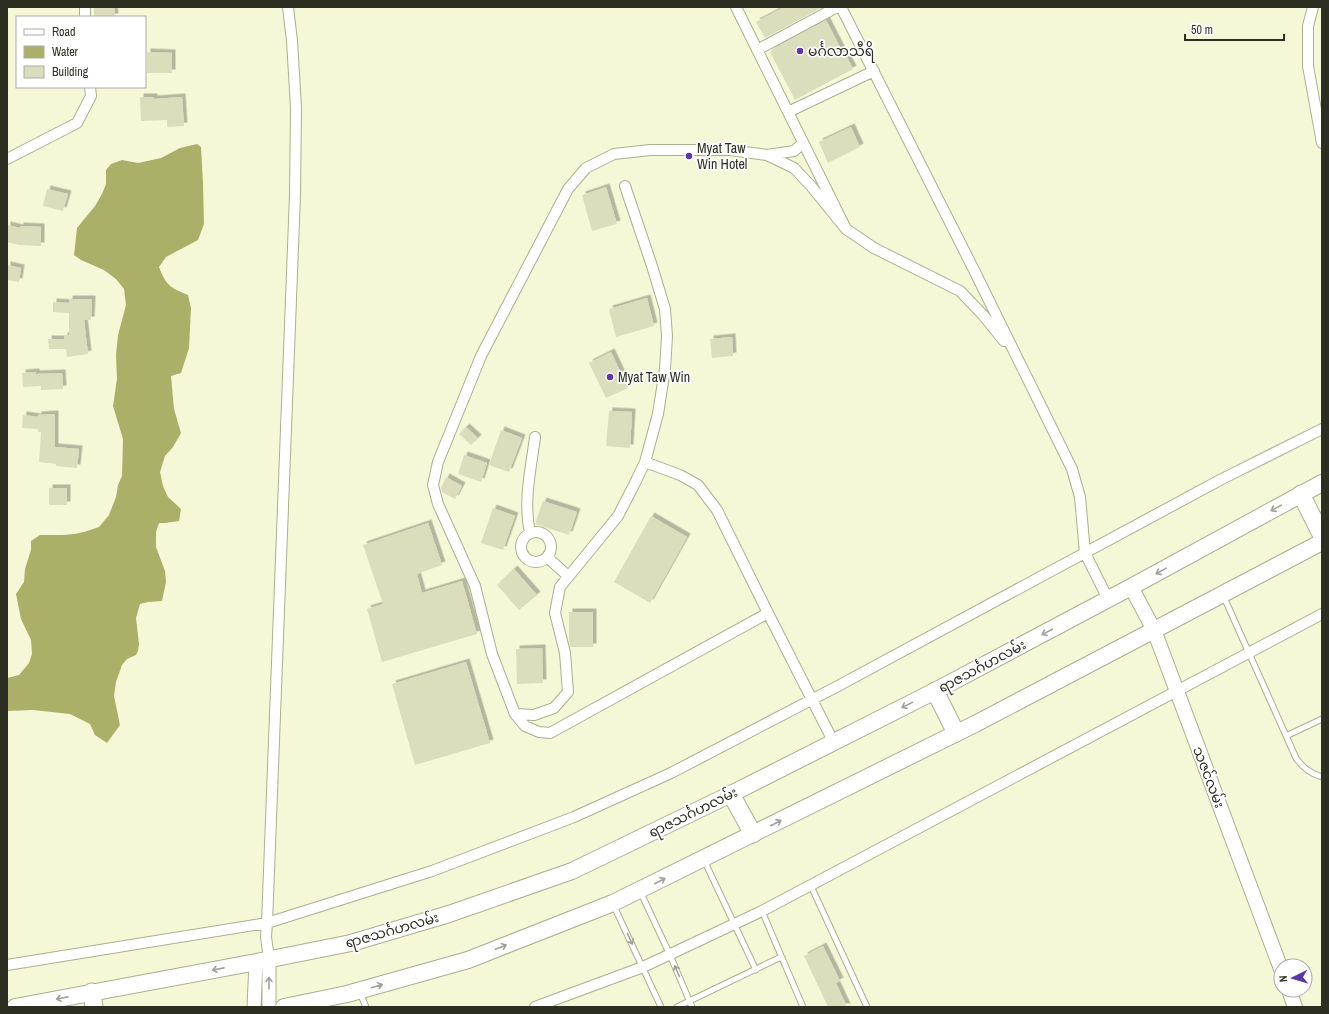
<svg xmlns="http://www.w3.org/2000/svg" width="1329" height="1014" viewBox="0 0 1329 1014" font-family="'Archivo Narrow','Noto Sans Myanmar',sans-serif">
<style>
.water{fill:#aab068}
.building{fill:#dadebd;filter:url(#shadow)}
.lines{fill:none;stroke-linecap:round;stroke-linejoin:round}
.service-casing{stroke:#abaf8f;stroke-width:7}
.minor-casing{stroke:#abaf8f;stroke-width:12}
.tertiary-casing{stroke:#abaf8f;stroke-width:15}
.secondary-casing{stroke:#abaf8f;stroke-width:16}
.primary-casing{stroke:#abaf8f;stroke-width:18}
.trunk-casing{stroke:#abaf8f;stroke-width:19}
.service{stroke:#fff;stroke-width:5}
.minor{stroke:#fff;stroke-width:10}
.tertiary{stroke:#fff;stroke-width:13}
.secondary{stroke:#fff;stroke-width:14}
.primary{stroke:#fff;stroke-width:16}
.trunk{stroke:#fff;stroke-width:17}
.oneway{stroke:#a0a19b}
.poi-dot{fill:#5d36ae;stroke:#fff;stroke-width:1.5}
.labels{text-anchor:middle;stroke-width:3.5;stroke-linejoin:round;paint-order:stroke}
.poi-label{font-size:14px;fill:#2c2e21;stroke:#fff;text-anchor:start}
.street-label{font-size:14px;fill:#2c2e21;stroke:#fff}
</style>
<defs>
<filter id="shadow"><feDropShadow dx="3.5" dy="-3.5" stdDeviation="0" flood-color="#0004"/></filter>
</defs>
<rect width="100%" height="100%" fill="#f5f8d7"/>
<!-- water -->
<path class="water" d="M197,144L201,147L203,183L204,224L198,240L166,257L159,267C166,285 170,288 188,295L191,308L189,348L181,373L171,376L174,409L181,433L173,447L165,456L160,472L163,486L168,497L181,509L179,521L165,523H159L156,532V547L165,571L166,582L162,601L148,602L140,604L136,618L139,644L138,651L136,655L127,659L122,665L116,682L114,696L120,725L107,743L95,735L90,724L70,714L33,710L7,711V678L19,675L29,663L32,654L31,640L21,619L16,594L24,582L25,569L31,550V541L40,535H62L74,534L84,532L99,527L109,515L116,497L118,485L122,476L123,439L113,406L117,379L116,355L118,335L126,305L124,289L116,279L104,270L81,260L74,255L77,228L95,206L102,194L106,184V170L111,164L122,160L138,163L161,158L180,148Z"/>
<!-- building -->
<path class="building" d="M94,7H114L115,17H94Z
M784,7H820L821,8L765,38L756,22Z
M826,20L843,53L844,52L853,69L795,100L770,52L772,51L771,50Z
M147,52L172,53V73H147Z
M140,97H154V99L182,97L184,126L167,127V120L141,121Z
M851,127L860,147L828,163L819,142Z
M606,187L617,224L592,231L582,195Z
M47,189L68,194L63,211L43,206Z
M7,225L20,228V226L41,227V246L19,245L7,242Z
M7,265L21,268L19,282L7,280Z
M647,298L654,326L616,337L609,309Z
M69,299H92L91,320H84L88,354L67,357L66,349H49L48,339H64V336L69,335V313L53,312V302L69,303Z
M732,337L733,356L712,358L710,339Z
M611,352L628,388L606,398L589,363Z
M36,372V374L62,373L63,389L41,390V386L23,387L22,373Z
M609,411L632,412L630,448L606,446Z
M55,414V447L79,449L77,468L56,466V464L39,462L41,432H38V429L22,428L23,415L38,417V415Z
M466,427L478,438L471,445L459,434Z
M501,430L522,438L509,472L489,465Z
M464,455L487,463L481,482L458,474Z
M446,477L462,486L455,499L442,492L441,488Z
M49,488H67V505H49Z
M543,501L577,512L569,535L535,524Z
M493,508L515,516L503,550L481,543Z
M651,516L687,537L650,603L614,582Z
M428,523L442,565L417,574L422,593L462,581L477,634L382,662L367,609L383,604L363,545Z
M514,569L537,595L519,610L497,585Z
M569,612H593V647H570L569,642Z
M542,648L543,683L517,684L516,649Z
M466,662L490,743L415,765L392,684Z
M823,946L840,981L836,983L847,1007H828L804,956Z"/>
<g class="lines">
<!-- service casing -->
<g class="service-casing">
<path id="service" d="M1223,595L1296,758C1303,768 1310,773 1322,777
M1286,736L1322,719
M704,860L756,970
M811,886L867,1007
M640,891L670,955L692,1007
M613,904L661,1007
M762,911L803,1007
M360,993L366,1007
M677,1007L781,957"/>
</g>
<!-- minor casing -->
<g class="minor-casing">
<path id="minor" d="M85,7V17
M736,7L846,229L874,248L960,291L983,315L1004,341
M841,7L975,272L1072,469L1080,497L1085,553L1108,599
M1313,7L1308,26V66L1322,143
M757,50L837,7
M788,112L874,71
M767,155L794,151L803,143
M7,159L77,123L91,96L90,87
M645,462L680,475L698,485L717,510L768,613L833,741
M521 547a15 15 0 1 1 30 0a15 15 0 1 1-30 0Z
M530,533C523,501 531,469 535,437
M548,558L568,576
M768,613L550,733L539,732L525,726L515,714L492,654L475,586L438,504L433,485L438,462L481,356L568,189L586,168L614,154L650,150H730L767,155L794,168L811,186L846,229
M515,714L534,715L554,708L568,692L565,653L555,613L560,587L618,516L635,483L645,462L658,414L665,369L667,336L665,309L652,266L625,186
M269,959L266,937L267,923L295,195L296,108L292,41L288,7
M7,965L267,923L432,871L574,817L671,773L838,686L1220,480L1322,429
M535,1007L643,967L762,911L1322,614"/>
</g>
<!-- tertiary casing -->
<g class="tertiary-casing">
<path id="tertiary" d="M254,1007L256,962
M269,1007V959"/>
</g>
<!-- secondary casing -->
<g class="secondary-casing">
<path id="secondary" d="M1131,587L1154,630L1281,969
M1289,990L1295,1007"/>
</g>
<!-- primary casing -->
<g class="primary-casing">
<path id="primary" d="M15,1007L256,962L351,943L449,914L572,871L731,794L935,691L1131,587L1322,483
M284,1007L347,994L468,960L613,903L975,724L1322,542"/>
</g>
<!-- trunk casing -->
<g class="trunk-casing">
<path id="trunk" d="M1301,494L1322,536
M935,691L956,733
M731,794L753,834
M92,992L94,1007"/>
</g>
<!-- service -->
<use href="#service" class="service"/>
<!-- minor -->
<use href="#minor" class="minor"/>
<!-- tertiary -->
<use href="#tertiary" class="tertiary"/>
<!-- secondary -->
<use href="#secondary" class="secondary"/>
<!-- primary -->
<use href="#primary" class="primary"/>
<!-- trunk -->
<use href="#trunk" class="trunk"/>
</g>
<!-- one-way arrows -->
<defs><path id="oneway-shaft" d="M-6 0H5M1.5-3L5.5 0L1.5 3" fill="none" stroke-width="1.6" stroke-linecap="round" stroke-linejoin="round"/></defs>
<g class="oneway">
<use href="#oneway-shaft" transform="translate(1276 508) rotate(151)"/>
<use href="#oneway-shaft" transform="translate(1161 571) rotate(151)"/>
<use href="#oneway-shaft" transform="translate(1047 632) rotate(152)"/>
<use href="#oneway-shaft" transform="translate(907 705) rotate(154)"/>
<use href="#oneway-shaft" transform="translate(776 823) rotate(-27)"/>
<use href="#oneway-shaft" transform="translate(660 881) rotate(-27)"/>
<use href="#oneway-shaft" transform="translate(630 939) rotate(65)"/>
<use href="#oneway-shaft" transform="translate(501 947) rotate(-21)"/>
<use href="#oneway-shaft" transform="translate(218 969) rotate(169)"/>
<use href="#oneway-shaft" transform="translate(677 971) rotate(-113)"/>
<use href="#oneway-shaft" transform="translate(269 983) rotate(-90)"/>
<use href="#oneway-shaft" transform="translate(377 986) rotate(-16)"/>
<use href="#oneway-shaft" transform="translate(62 998) rotate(169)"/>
</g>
<!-- markers -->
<g class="poi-dot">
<circle cx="800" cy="51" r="4"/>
<circle cx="689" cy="156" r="4"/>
<circle cx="610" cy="377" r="4"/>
</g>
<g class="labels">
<!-- poi labels -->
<g class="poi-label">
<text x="808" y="56">မင်္ဂလာသီရိ</text>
<text x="697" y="153">Myat Taw<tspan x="697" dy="16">Win Hotel</tspan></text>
<text x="618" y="382">Myat Taw Win</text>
</g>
<!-- street labels -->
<g class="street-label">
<text transform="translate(982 666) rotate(-28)" y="5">ရာဇသင်္ဂဟလမ်း</text>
<text transform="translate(1209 777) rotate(69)" y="5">သဇင်လမ်း</text>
<text transform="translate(693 812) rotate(-26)" y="5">ရာဇသင်္ဂဟလမ်း</text>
<text transform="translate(392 930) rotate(-16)" y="5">ရာဇသင်္ဂဟလမ်း</text>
</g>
</g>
<!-- border -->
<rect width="1329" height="1014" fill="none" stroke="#2c2e21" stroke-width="16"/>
<!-- legend -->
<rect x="16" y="16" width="130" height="72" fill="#ffffff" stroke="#ababa6"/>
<rect x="24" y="29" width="20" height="6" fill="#ffffff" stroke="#ababa6"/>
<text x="52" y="36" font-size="12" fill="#2c2e21">Road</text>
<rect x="24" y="46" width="20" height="12" fill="#aab068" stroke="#ababa6"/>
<text x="52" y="56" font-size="12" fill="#2c2e21">Water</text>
<rect x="24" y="66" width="20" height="12" fill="#dadebd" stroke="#ababa6"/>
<text x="52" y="76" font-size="12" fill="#2c2e21">Building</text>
<!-- north arrow -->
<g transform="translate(1293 978) rotate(265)"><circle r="19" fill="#ffffff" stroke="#ababa6"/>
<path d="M0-3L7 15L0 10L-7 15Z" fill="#5d36ae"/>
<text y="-6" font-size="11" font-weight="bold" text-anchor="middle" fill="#2c2e21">N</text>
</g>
<!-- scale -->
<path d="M1185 34v6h99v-6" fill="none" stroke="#2c2e21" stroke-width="2"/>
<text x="1191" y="34" font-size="12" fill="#2c2e21" stroke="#ffffff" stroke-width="3" paint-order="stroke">50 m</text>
</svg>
